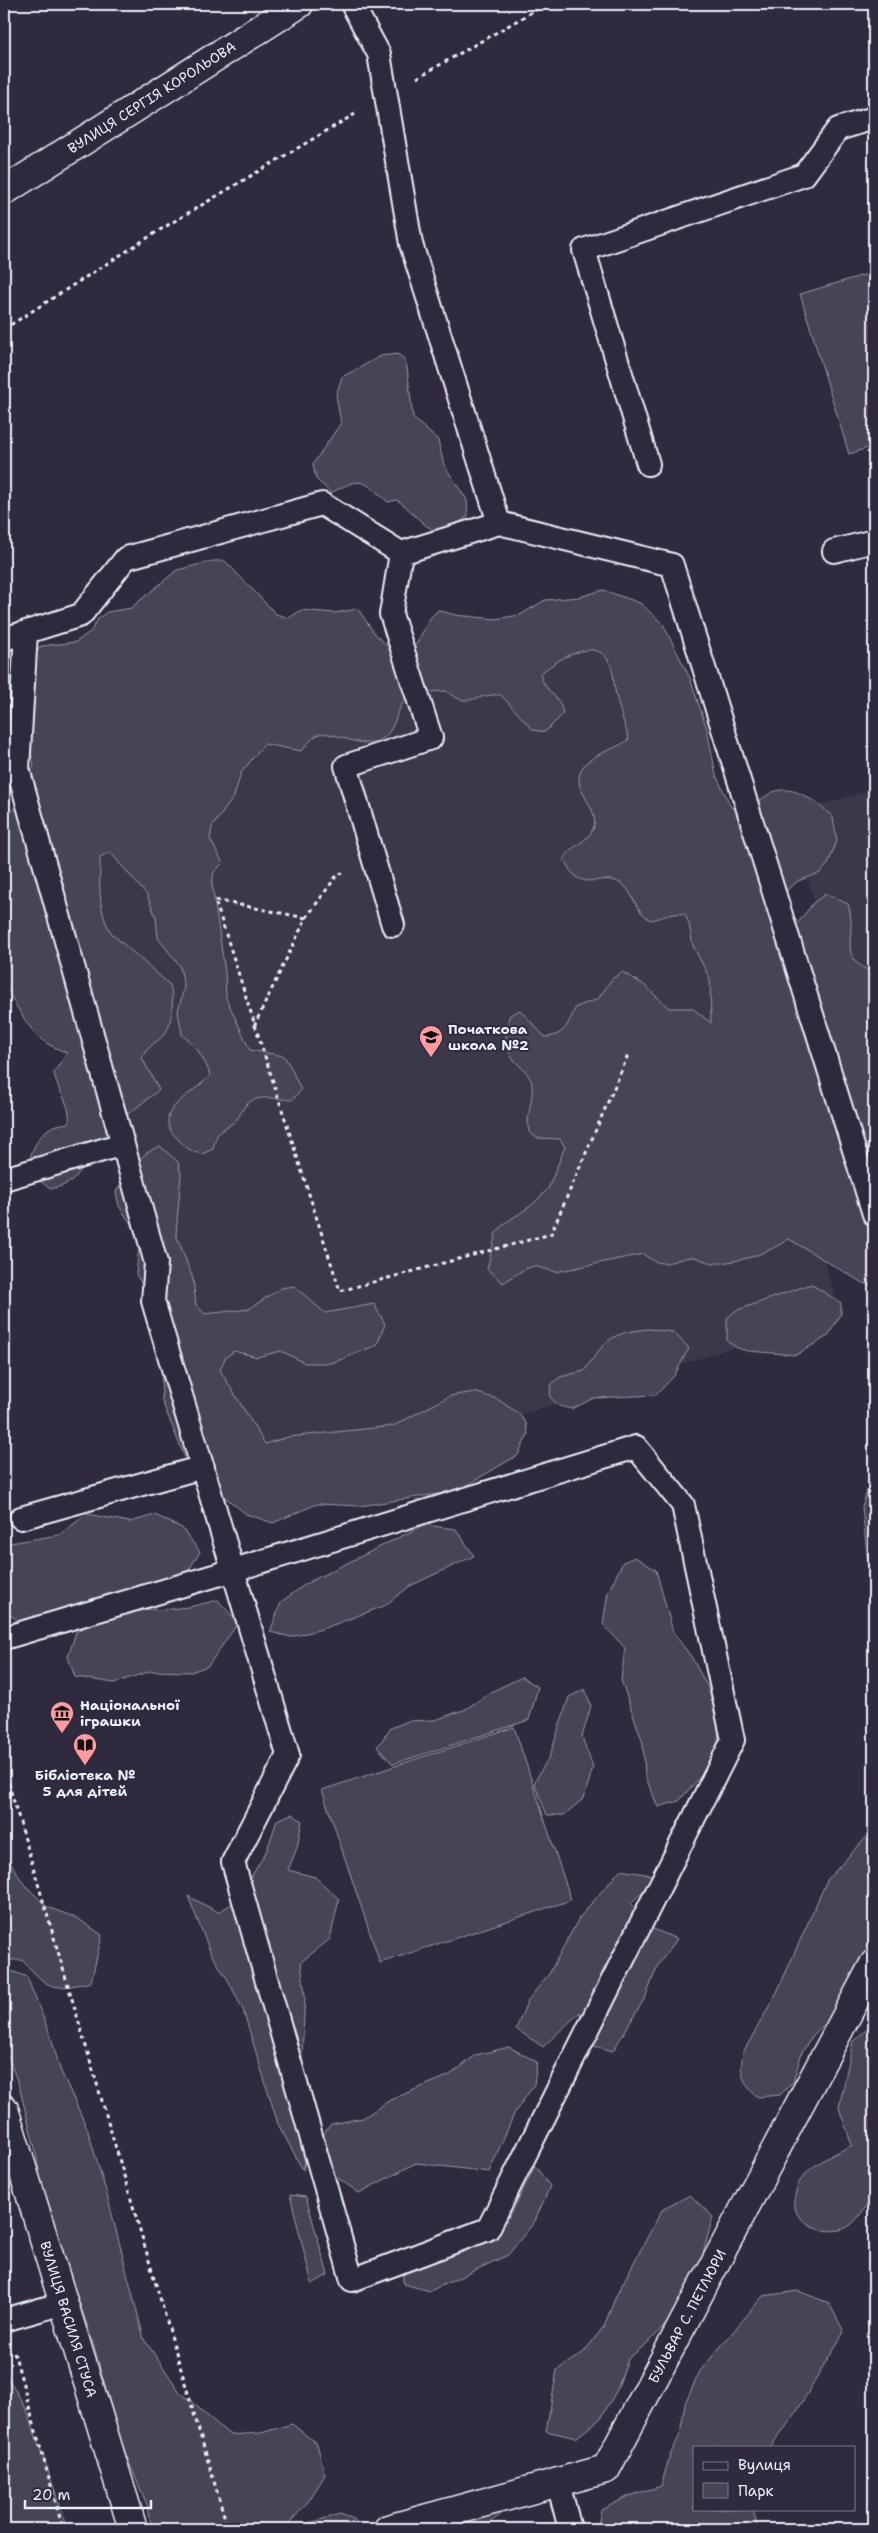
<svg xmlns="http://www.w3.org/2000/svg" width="878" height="2533" viewBox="0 0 878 2533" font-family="'Shantell Sans',sans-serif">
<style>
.built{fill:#3b3749}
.green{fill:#464455;stroke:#979aa6}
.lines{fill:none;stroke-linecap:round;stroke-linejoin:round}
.lane-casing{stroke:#e8f1f8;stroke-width:26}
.street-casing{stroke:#e8f1f8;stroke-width:31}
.path{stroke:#e8f1f8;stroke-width:3;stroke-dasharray:4 4;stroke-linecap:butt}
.lane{stroke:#2f2a3d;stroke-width:22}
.street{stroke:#2f2a3d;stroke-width:28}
.labels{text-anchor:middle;stroke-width:4;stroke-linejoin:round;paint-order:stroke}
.street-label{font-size:14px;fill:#e8f1f8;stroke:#2f2a3d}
.poi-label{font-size:14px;font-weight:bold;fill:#e8f1f8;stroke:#2f2a3d;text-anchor:start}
</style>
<rect width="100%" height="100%" fill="#2f2a3d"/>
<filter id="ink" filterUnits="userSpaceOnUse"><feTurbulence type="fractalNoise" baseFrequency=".02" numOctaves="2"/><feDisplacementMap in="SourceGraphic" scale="10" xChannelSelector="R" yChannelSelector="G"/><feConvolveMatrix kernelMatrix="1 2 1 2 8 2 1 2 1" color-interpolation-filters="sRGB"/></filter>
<g filter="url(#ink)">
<!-- built -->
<path class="built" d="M618,614L841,1314L244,1502L21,803Z
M874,789V1104L789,815Z"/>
<!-- green -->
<path class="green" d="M874,272V446L849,454L800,294Z
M398,354L404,359L407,367L413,418L438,440L444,465L467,500L468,516L447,533C425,533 414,511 397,500L388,502C361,479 363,476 331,493L316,479L313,464L341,423L336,395L342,377L381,356Z
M213,561H225L276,614L289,618L301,610L334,613L358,609L375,634L400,658L417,643L430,618L438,610L455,615L495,619L520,615L545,600L579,597L603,590L640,603L663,624L690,678L707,729L716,775L731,807L743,812C752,806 763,797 773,792C795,783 818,804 833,817L837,841L828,864L820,873L798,881L789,888L782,898L784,922L797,924L814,902L826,894L848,904C859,937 834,957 874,973V1287L861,1282L789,1239C768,1253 742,1262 716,1263C707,1264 698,1256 690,1257C667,1261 665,1270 643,1254L556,1272L534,1266L523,1270L503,1283L487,1269L496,1233L504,1224L532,1205L548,1189L565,1147L560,1139L537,1138L529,1132C525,1115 534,1101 532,1085C531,1074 521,1068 514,1060C504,1048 504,1028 510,1015L520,1010L545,1037C566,1036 568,1023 576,1007L598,999L612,979L622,972L643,984L669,1008H692L711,1023L710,979L693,946L689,924L685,914C670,912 664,918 650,920C635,911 632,890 622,884C599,870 581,898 564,859C572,844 587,843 593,829C600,812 581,797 579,782C577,755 614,752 629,739C624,723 618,706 615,690C613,680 614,669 608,660C594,636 555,661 540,674C546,695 560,693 563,714L545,732L533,730L501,695C475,693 469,710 446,691C436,692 422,691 412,695C394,702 399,734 376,742C357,748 329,728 317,735C311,739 306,746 301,751L264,744L241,773L234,797L212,827L210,839L223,863L214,872L212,884L225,972L226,998L250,1050L284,1056L291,1068L301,1090L292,1100C278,1099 258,1094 247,1104C241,1110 239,1119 233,1123C219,1132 217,1131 213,1149L202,1154C190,1152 185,1147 177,1138C148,1110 197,1093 210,1075C205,1059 196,1045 182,1035L178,1011L184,988L180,966L158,938L156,917L147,895L110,852L100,857C100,884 97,911 112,934L170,985C174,999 173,1019 166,1032C160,1042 149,1043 142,1058L159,1090L128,1114L72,1181L62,1186L50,1189C45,1184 36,1179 32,1173C24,1161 37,1138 47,1130C53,1125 61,1124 69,1123C72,1104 56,1090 54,1072L67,1053C59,1049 49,1046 42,1040C31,1032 5,992 5,978C5,971 8,965 11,959L4,951V882L7,858L4,845V823L11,814L34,765L18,707L34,656L41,646L76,642L91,631L98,619L107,612L131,608L177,570Z
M160,1146L178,1162L181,1174L176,1234L193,1279L196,1305L205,1314L249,1309L281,1288L294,1286L325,1313L374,1304L385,1324L377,1345L332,1363H305L281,1351L257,1357L234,1351L225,1358L220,1370L265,1444L288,1437L393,1426L450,1396L474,1392L497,1399L518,1413L526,1423L528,1434L518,1455L457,1491L360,1506L317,1504L273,1523L246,1514L189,1468L162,1401L160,1318L136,1274L140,1238L119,1206L116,1192C126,1173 139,1154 160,1146Z
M811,1284L841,1303V1314L828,1336L796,1355L748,1351L737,1348L727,1341V1318L735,1311Z
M650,1329L673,1332L689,1348L674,1376L656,1395L594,1398L572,1409L559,1406L550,1397L551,1385L560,1377L584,1371C606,1340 610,1332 650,1329Z
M874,1481V1619L862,1507L868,1488Z
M87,1514L130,1522L155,1515L182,1528L200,1552L176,1590L138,1585L34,1633L4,1610V1544L59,1535Z
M424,1525L456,1529L474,1556L410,1586L384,1606L322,1629L291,1637L270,1632L281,1602L307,1583Z
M635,1557L656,1570L673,1632L692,1658L707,1686L719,1716L718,1748L701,1776L679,1801L658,1807L645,1776L643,1743L621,1680L625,1648L603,1624L608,1592L623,1562Z
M218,1600L238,1623L208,1666L191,1672L151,1671L114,1683L75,1677L68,1657L76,1632L100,1618L123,1606L157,1610L189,1607Z
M522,1677L538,1687L529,1720L393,1764L377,1747L391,1728L408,1721L435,1720L466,1709L493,1691Z
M585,1689L591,1706L582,1737L593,1767L584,1798L564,1815H547L534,1783L550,1755L569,1697Z
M514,1727L571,1900L380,1963L322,1790Z
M292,1814L302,1821L297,1848L288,1870L315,1877L339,1899L330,1939L301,1962L305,1995L300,2097L312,2135L303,2170L278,2124L243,2010L228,1980L211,1954L188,1896L218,1912L237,1901L267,1850L277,1820Z
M874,1825V1899L866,1956L843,2007L814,2034L802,2052L793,2082L780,2095L758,2097C743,2086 738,2070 744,2051L777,1992L827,1880L872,1831Z
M4,1853L24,1884L47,1907L77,1918L102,1935L91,1982C50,1991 50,1990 22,1960H4Z
M620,1870L658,1876L631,1903L651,1928L677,1939L658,1965L646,1996L613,2051L583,2043L580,2012L543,2047L516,2029L528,2000L549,1974L579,1918Z
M4,1968L27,1977L51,2037L60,2069L87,2128L106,2191L144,2339L180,2392L230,2435L261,2433L292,2424L317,2444L325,2475L308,2502L284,2529H152L148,2507L123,2448L91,2337L60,2247L41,2184L36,2152L19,2086L4,2045Z
M871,2026H874V2202H869C861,2213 855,2225 843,2229C826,2235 800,2225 794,2208C793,2202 796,2191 798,2185C806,2166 835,2154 852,2145L839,2108L853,2041Z
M509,2047L537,2062L534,2085L515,2112L489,2172L416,2163L359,2193L332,2174L312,2149L331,2124L363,2118L390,2100L450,2075L476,2055Z
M535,2166L550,2186L535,2221L508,2255L430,2291L403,2284V2270L495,2236L513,2210Z
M290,2195L306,2197L328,2275L312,2284Z
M690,2195L713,2217L702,2257L674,2316L652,2339L628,2359L617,2390L601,2418L576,2438L546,2431L557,2370L584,2352L604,2326L616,2296L662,2210Z
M798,2291L829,2303L844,2332L794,2416L770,2447H694V2509H753L758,2529H597L601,2510L629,2496L661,2486L670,2455L680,2435L685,2403L700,2371L763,2296Z
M4,2371L27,2410L68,2529H4Z
M506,2488L510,2507L489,2524L457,2526L450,2497L476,2489Z
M340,2514L354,2519L360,2529H299L302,2525Z"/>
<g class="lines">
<!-- lane casing -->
<g class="lane-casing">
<path id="lane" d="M648,464L584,250L804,175L838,129L874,118
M499,523L672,565L874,1214
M834,551L874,541
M4,639L81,615L126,558L322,504L401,553L499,523L411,244L379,54L352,4
M393,925L346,766L431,738L391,614L401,553
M4,1179L123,1144
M21,1518L203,1467
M4,1638L234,1570L636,1447L683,1505L733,1740L488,2229L352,2280L233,1862L288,1755L153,1301L156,1263L18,769L26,632
M4,2320L64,2303
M558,2483L570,2529"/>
</g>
<!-- street casing -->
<g class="street-casing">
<g id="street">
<path id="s1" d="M4,191L299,4"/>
<path id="s2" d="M4,2109L133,2529"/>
<path id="s3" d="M388,2529L606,2469L874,1964"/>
</g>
</g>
<!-- path -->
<path class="path" d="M417,78L546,4
M4,329L163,228L355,114
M306,918L338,874L343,873
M254,1026L306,918L215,900L340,1291L551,1234L629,1053
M4,1768L228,2529
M14,2352L63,2529"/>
<!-- lane -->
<use href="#lane" class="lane"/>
<!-- street -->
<use href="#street" class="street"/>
</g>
</g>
<!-- icons -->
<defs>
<g id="school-pin" transform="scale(1.25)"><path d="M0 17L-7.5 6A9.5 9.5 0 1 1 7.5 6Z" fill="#ff9aa2" stroke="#2f2a3d"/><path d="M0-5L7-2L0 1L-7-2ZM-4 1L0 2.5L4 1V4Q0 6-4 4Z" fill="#111"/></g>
<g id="museum-pin" transform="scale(1.25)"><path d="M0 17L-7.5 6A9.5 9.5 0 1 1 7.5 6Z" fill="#ff9aa2" stroke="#2f2a3d"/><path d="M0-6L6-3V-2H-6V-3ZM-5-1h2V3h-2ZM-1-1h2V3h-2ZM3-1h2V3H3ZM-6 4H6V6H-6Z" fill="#111"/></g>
<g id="library-pin" transform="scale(1.25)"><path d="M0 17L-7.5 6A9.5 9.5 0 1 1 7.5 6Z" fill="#ff9aa2" stroke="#2f2a3d"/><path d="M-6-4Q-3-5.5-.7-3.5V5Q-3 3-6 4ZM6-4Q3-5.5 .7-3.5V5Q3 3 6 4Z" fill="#111"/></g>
</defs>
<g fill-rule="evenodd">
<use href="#school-pin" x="431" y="1037"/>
<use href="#museum-pin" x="62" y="1713"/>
<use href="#library-pin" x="85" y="1745"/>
</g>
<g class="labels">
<!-- street labels -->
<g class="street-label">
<text dy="5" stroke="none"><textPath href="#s1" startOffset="175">ВУЛИЦЯ СЕРГІЯ КОРОЛЬОВА</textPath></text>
<text dy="5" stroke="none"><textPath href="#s3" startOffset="399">БУЛЬВАР C. ПЕТЛЮРИ</textPath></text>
<text dy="5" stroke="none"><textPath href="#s2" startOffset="220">ВУЛИЦЯ ВАСИЛЯ СТУСА</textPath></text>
</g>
<!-- poi labels -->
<g class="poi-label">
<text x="448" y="1034">Початкова<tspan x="448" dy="16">школа №2</tspan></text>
<text x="80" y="1710">Національної<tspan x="80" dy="16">іграшки</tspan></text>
<text x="85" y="1780" text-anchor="middle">Бібліотека №<tspan x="85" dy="16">5 для дітей</tspan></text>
</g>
</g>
<!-- margin -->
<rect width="878" height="2533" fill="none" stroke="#2f2a3d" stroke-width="20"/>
<rect x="10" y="10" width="858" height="2513" fill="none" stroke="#e8f1f8" stroke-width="2" filter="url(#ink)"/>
<!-- legend -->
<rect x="693" y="2446" width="162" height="65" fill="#2f2a3d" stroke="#797a88"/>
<rect x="703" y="2462" width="25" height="8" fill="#2f2a3d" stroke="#797a88"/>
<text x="738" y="2470" font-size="15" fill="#e8f1f8">Вулиця</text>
<rect x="703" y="2483" width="25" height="15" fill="#464455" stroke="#797a88"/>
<text x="738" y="2496" font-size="15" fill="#e8f1f8">Парк</text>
<!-- scale -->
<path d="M25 2500v8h126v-8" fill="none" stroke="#e8f1f8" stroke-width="2.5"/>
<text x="32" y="2500" font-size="15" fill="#e8f1f8" stroke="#2f2a3d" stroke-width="4" paint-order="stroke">20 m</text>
</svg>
